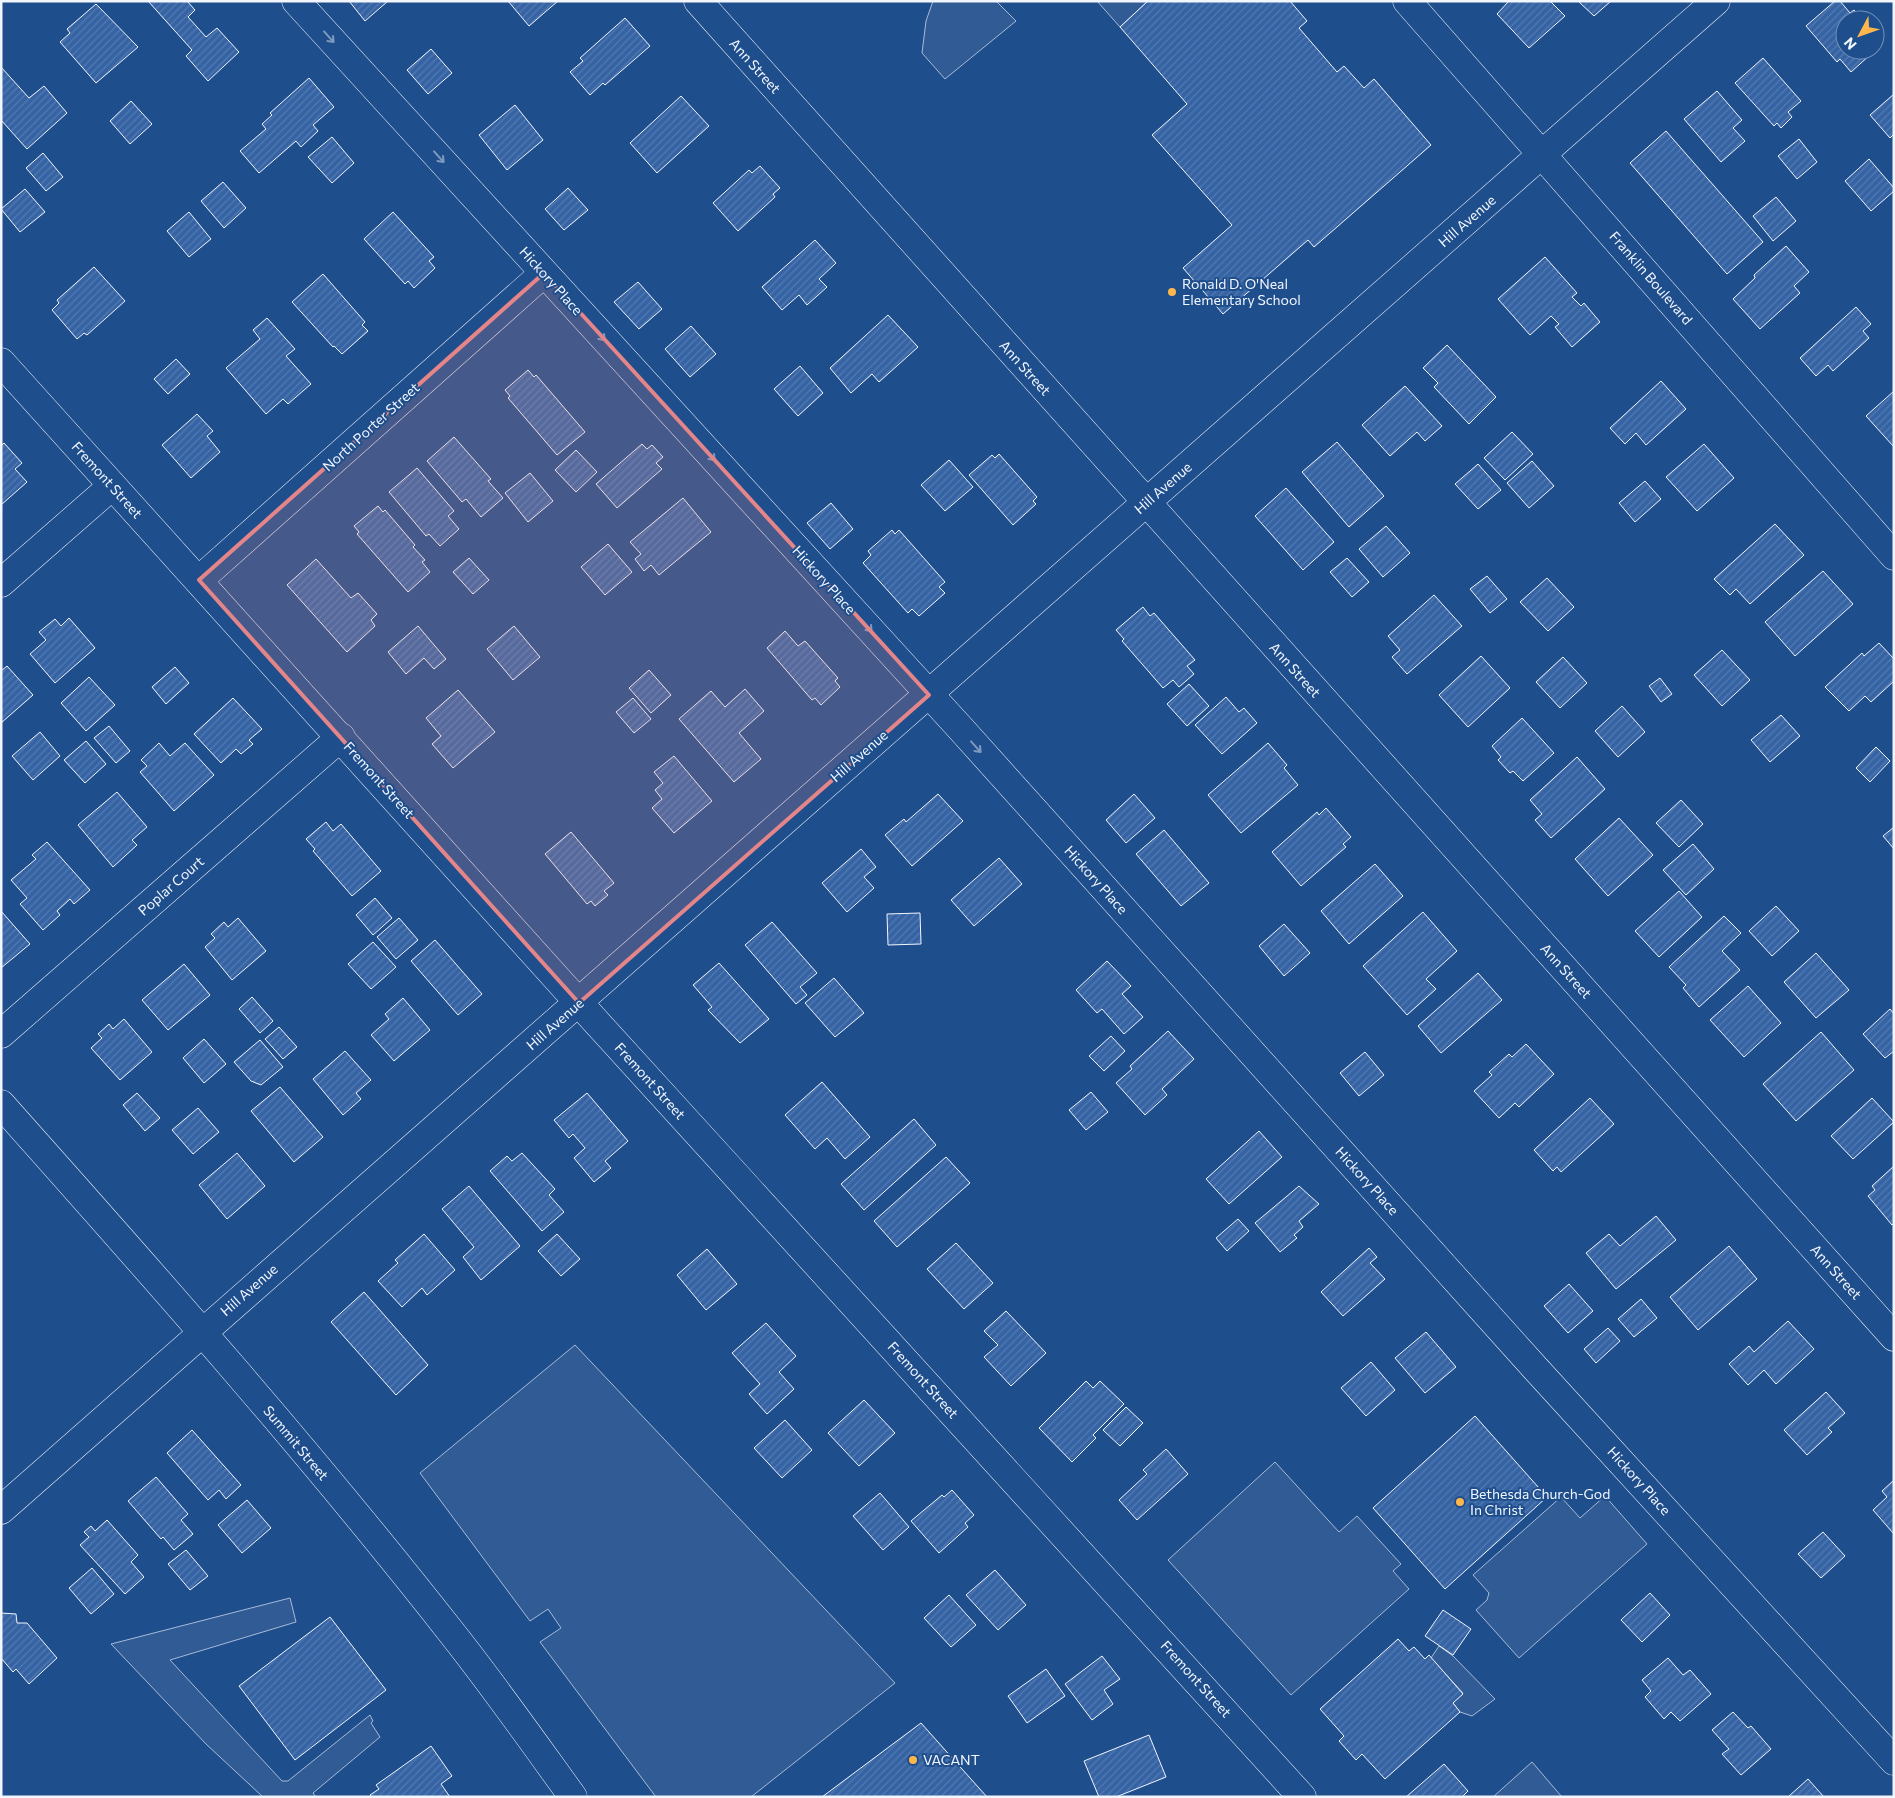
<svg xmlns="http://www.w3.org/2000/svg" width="1895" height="1798" viewBox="0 0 1895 1798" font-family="Commissioner,sans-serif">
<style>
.built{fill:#305b95;stroke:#a8bbd7}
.building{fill:url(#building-hatch);stroke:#f2f6ff}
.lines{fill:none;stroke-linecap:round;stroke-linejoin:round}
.street-casing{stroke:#f2f6ff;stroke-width:29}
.secondary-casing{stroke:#f2f6ff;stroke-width:29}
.street{stroke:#1f4e8c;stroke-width:28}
.secondary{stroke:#1f4e8c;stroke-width:28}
.oneway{stroke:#7e9ac0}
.marked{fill:#e38589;fill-opacity:0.2;stroke:#e38589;stroke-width:4;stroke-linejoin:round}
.poi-dot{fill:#ffb74d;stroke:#1f4e8c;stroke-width:2}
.labels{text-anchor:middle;stroke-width:4;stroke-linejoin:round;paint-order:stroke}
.street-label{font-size:14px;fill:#f2f6ff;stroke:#1f4e8c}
.poi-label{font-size:14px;fill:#f2f6ff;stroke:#1f4e8c;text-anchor:start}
</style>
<defs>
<pattern id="building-hatch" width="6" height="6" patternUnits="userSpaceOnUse" patternTransform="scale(1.25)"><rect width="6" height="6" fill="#3563a3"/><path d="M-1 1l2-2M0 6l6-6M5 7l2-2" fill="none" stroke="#537ab1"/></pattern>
</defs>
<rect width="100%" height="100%" fill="#1f4e8c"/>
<!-- built -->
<path class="built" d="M933,1H996L1016,21L945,79L922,53L926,21Z
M1097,1H1148L1120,27Z
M575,1345L895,1683L751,1797H656L540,1642L561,1628L548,1609L530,1621L420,1473Z
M1275,1462L1339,1532L1357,1516L1401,1564L1393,1571L1409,1589L1291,1695L1168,1560Z
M1605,1496L1647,1544L1519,1658L1476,1610L1487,1600L1489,1593L1473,1575L1561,1497L1580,1518Z
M290,1598L296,1622L170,1660L282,1781H288L370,1715L373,1721L371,1723L380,1737L313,1793L316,1797H263L206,1744L111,1644Z
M1439,1646L1453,1656L1495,1699L1472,1716L1460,1712L1453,1703L1463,1693L1431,1658Z
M1532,1762L1562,1797H1493Z"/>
<!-- building -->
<path class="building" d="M148,1H187L195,10L188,17L206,37L217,28L239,52L208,81L186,56L192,50Z
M349,1H388L365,21Z
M508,1H558L529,26Z
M1148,1H1290L1307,21L1299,28L1337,72L1344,66L1364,88L1374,79L1431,145L1314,247L1308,240L1223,314L1183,268L1232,225L1152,135L1187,104L1120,27Z
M1509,1H1550L1565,16L1529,48L1497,14Z
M1578,1H1611L1594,16Z
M1835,1H1840L1850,13L1854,10L1863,20H1845V50H1875V41L1880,46L1851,72L1840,59L1837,62L1806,26Z
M96,4L138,47L96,83L60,42L70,33L67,29Z
M625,18L650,46L605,85L603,83L590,95L570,72L583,61L580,58Z
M431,49L452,73L428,94L407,70Z
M1763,58L1801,101L1788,112L1792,117L1781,128L1777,123L1774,126L1735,83Z
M1,67L29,98L44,86L67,113L27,149L1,120Z
M309,78L334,107L313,125L318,131L301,147L296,141L259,173L240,151L266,129L262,124L272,115L270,113Z
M1717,91L1742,120L1733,128L1745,141L1721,162L1684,119Z
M1894,94V134L1890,138L1870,115Z
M681,96L709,126L657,173L630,143Z
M131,101L152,124L130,144L110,121Z
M515,105L543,140L507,170L479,135Z
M1666,131L1763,242L1727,274L1630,163Z
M332,137L354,163L332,183L308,157Z
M1799,139L1817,162L1797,179L1778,156Z
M43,153L63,177L46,191L26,168Z
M1869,159L1894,188V191L1871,211L1845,181Z
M760,166L780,188L773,194L775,197L738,231L713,203L749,170L752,173Z
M223,182L246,208L224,228L201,201Z
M568,188L588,210L564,230L545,209Z
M25,189L45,212L20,232L1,209Z
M1776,197L1796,221L1773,241L1753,216Z
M189,212L211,239L189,257L167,231Z
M393,212L434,257L429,261L435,268L414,288L408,281L405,284L364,239Z
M815,240L836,263L819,279L827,287L807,305L799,295L782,310L762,287Z
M1786,246L1809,272L1794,286L1800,293L1760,329L1733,299L1755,278L1754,275Z
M1545,257L1577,293L1572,297L1581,306L1584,303L1600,322L1572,347L1555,327L1559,324L1551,316L1530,335L1498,299Z
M94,267L125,301L87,335L84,333L77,339L52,310L59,303L57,300Z
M323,274L365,322L362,325L368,331L342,354L334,346L333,347L292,302Z
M638,282L662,309L639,329L614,302Z
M1856,307L1871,324L1863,331L1869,338L1833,371L1828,365L1816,376L1800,358Z
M888,315L918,347L879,382L872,374L851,393L830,368Z
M267,318L295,349L286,356L311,384L288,404L283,399L266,414L226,368L260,339L253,330Z
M691,326L716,354L690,377L665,349Z
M1447,345L1496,397L1469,424L1434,387L1438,383L1423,368Z
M176,359L190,374L168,394L154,379Z
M800,366L823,393L798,416L774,389Z
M528,370L534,377L536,375L585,432L557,455L508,398L510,396L505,390Z
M1661,381L1686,409L1646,445L1636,433L1625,444L1610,428Z
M1405,386L1442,426L1425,441L1417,432L1390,456L1362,425Z
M1894,391V447L1866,416Z
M197,414L213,431L207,436L220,452L191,478L162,445Z
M1512,432L1533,454L1505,480L1484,458Z
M454,437L491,479L488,481L503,498L481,517L466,499L462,502L427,461Z
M1337,442L1384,496L1349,527L1302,472Z
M4,443L22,463L15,469L27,482L1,505V446Z
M642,444L647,449L652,445L663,457L656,463L662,469L617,508L596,484Z
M1704,444L1734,478L1697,511L1666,477Z
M576,450L597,472L576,492L555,470Z
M999,454L1037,497L1033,501L1036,504L1013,525L969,475L992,455L995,458Z
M949,460L973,487L945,511L921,485Z
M1532,461L1554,486L1529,508L1507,483Z
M1478,464L1501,490L1478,509L1455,484Z
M417,468L454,511L448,516L459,529L440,546L429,534L426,536L389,492Z
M530,473L553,501L528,522L505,493Z
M1645,481L1661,499L1635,522L1619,503Z
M1286,488L1334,542L1303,570L1255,516Z
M683,498L711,532L659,575L651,565L644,571L635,559L641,554L630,542Z
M831,503L853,529L830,549L807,523Z
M378,506L383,512L385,510L415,545L413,547L425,560L422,562L430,572L408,592L357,534L359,532L354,526Z
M1775,524L1804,555L1750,604L1736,589L1730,595L1714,579Z
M1386,526L1410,553L1383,577L1359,549Z
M892,530L895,534L899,530L945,582L939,587L945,593L919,616L912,609L908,613L863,563L871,555L868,551Z
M608,544L632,572L605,595L581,567Z
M469,558L489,580L473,594L453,572Z
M1347,558L1369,582L1352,597L1330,572Z
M316,559L351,598L358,593L377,614L371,620L375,626L347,652L287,585Z
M1823,571L1853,604L1795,656L1765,622Z
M1487,576L1507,599L1490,613L1470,589Z
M1547,578L1574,607L1548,631L1520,602Z
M1434,595L1462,626L1407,674L1392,657L1400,650L1388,636Z
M1143,607L1150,616L1154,613L1195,660L1187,666L1194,674L1179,687L1173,680L1163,688L1122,641L1124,639L1116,630Z
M69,618L95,648L55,683L30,654L46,640L39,632L55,619L61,626Z
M418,626L446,659L434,669L424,658L406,674L388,652Z
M514,626L540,657L513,680L487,649Z
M785,631L798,646L805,641L838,678L835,681L840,687L821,705L815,698L812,700L767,648Z
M1879,643L1894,659V681L1871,702L1865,696L1849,711L1825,687L1862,653L1864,656Z
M1722,650L1750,680L1722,706L1694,675Z
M1481,656L1510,688L1468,727L1439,695Z
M1563,657L1587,683L1560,708L1536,682Z
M7,666L33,695L1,723V671Z
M175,667L189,683L166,704L152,687Z
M649,670L671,695L651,713L629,688Z
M89,677L115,705L86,731L61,703Z
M1660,678L1672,694L1661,702L1649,686Z
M1189,684L1209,706L1187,726L1167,704Z
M745,689L764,711L739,733L761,759L734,782L679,719L711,691L725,707Z
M458,690L495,732L453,768L432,744L441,736L426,718Z
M1226,697L1239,712L1244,708L1257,723L1222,754L1195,725Z
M233,698L262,729L249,740L253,744L241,754L236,749L221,763L194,734Z
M633,698L651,719L634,733L616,712Z
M1622,706L1645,732L1618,757L1595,731Z
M1781,715L1800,736L1770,762L1751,740Z
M1522,718L1554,753L1523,781L1513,771L1510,773L1498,760L1501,757L1492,746Z
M109,726L130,751L116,763L94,738Z
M40,732L60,756L33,780L12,756Z
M86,741L106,764L85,783L64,760Z
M159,743L170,756L185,743L214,775L174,811L140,772L147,766L141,760Z
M1268,743L1287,765L1284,768L1298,785L1241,833L1208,795Z
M1876,747L1890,761L1870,782L1856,768Z
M674,756L712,801L674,833L652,808L662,799L655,790L663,783L654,772Z
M1577,757L1605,789L1551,838L1535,820L1542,814L1530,800Z
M117,792L147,827L132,840L137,845L113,867L78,825Z
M938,794L963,821L912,866L885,835L904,819L906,822Z
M1134,794L1155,818L1126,843L1106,820Z
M1681,800L1703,824L1679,847L1656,823Z
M1326,808L1351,837L1343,844L1346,847L1301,886L1272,852L1317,812L1319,815Z
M1619,818L1653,855L1608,896L1575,859Z
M326,822L333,831L341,824L381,871L352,896L313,851L315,849L306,839Z
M1894,827V849L1883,836Z
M1164,830L1209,883L1181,906L1136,854Z
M571,832L614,883L604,891L608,895L595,906L591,901L587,904L545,854Z
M47,842L90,890L74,904L70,899L57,911L60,915L43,930L20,904L27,898L11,880L36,859L32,855Z
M1693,844L1714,869L1686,895L1663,870Z
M861,849L876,867L864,877L874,888L847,912L822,883Z
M999,858L1022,884L974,926L951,900Z
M1375,864L1403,896L1349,944L1321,911Z
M1679,891L1702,917L1659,957L1635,931Z
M375,898L392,918L373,935L356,915Z
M1776,906L1799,931L1772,956L1749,931Z
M1,911L30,944L1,968Z
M1423,912L1457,951L1426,979L1436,989L1407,1015L1363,966Z
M920,913L921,944L888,945L887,914Z
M1724,916L1741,933L1722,951L1740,970L1699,1007L1683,988L1686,985L1669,967Z
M238,918L266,951L232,980L205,947L215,938L211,934L224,922L228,927Z
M399,918L418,940L396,959L377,937Z
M772,922L817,973L800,987L807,995L796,1004L745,945Z
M1284,924L1310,953L1284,976L1259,946Z
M435,940L482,994L458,1015L411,961Z
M373,942L396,967L371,989L348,964Z
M1816,953L1849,990L1816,1018L1784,982Z
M1107,961L1131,986L1122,994L1143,1017L1124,1034L1102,1009L1097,1013L1076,990Z
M719,963L769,1019L740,1043L708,1010L712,1007L693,985Z
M184,964L210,995L168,1030L142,1000Z
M1478,973L1502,1000L1441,1053L1418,1026Z
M834,978L864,1013L835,1037L805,1003Z
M1748,986L1781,1023L1744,1057L1710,1020Z
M252,997L273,1021L260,1033L239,1009Z
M403,998L430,1030L394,1061L371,1035L389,1019L385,1014Z
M1890,1009L1894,1014V1051L1885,1058L1863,1034Z
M124,1019L152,1052L120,1080L91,1048L102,1038L98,1034L109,1024L113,1029Z
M279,1027L297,1047L283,1059L265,1039Z
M1168,1031L1194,1059L1162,1089L1167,1095L1145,1115L1116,1083L1132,1069L1130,1066Z
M1821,1032L1854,1070L1796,1121L1763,1084Z
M1111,1036L1125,1051L1104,1071L1089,1056Z
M204,1039L226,1064L204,1083L183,1058Z
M260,1040L283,1067L261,1085L251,1081L234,1062Z
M1526,1044L1554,1074L1519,1107L1515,1103L1499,1118L1474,1091L1492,1075L1489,1072L1509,1054L1512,1057Z
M345,1051L371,1080L356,1093L361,1099L343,1115L313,1079Z
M1365,1052L1384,1075L1359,1096L1340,1073Z
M822,1082L870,1137L845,1159L827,1138L815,1149L785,1115Z
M280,1087L323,1137L294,1162L251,1111Z
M1091,1092L1108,1112L1086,1130L1069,1110Z
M137,1093L160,1118L145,1131L123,1105Z
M587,1093L628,1141L605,1161L611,1168L594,1182L574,1158L585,1148L573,1134L569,1138L554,1120Z
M1590,1098L1614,1124L1561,1172L1557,1167L1553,1171L1534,1150Z
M1872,1098L1894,1122L1853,1159L1831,1136Z
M198,1108L219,1132L193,1154L172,1130Z
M914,1119L936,1145L864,1210L841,1184Z
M1259,1131L1282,1157L1229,1204L1206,1179Z
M237,1153L265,1186L227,1219L199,1185Z
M522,1153L555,1189L549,1195L564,1212L542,1231L490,1171L507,1156L512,1161Z
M946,1157L970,1183L897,1247L874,1221Z
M1894,1166V1223L1892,1225L1868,1196L1875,1190L1872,1186Z
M469,1186L520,1246L481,1280L463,1257L474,1247L442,1209Z
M1299,1186L1319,1204L1299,1221L1303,1227L1294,1235L1297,1238L1280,1252L1255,1223Z
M1656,1216L1676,1240L1616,1289L1586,1253L1609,1234L1620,1246Z
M1238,1219L1249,1231L1227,1251L1216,1238Z
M424,1234L455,1270L427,1295L422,1288L402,1307L378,1281L398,1263L395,1260Z
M557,1234L580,1259L561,1276L538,1251Z
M956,1243L993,1283L964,1309L927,1269Z
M1729,1246L1757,1279L1698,1330L1670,1297Z
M1369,1248L1377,1257L1370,1263L1385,1279L1343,1316L1321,1292Z
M707,1249L737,1284L706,1310L677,1275Z
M1569,1284L1593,1311L1568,1333L1544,1306Z
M364,1292L428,1365L396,1395L331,1322Z
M1641,1299L1657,1318L1634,1337L1618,1319Z
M1006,1311L1046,1353L1011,1386L984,1357L998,1345L984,1331Z
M1788,1321L1814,1349L1776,1384L1764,1370L1748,1385L1729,1364L1749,1346L1754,1352Z
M766,1323L796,1356L779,1372L794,1389L767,1414L749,1394L760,1384L732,1353Z
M1608,1328L1620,1341L1596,1363L1584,1349Z
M1426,1332L1456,1367L1425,1393L1395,1358Z
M1371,1362L1395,1390L1366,1416L1341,1388Z
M1086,1381L1093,1388L1100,1381L1124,1404L1093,1435L1096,1438L1072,1462L1039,1428Z
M1826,1392L1845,1413L1828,1428L1832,1432L1807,1455L1784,1430Z
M864,1400L895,1433L859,1466L828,1433Z
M1126,1407L1143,1423L1120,1446L1103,1430Z
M1475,1416L1547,1497L1445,1589L1373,1508Z
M785,1420L812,1450L782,1478L754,1448Z
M192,1430L241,1485L226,1499L219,1490L208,1500L167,1453Z
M1166,1449L1188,1474L1137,1520L1119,1500L1147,1474L1143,1470Z
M156,1477L188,1514L181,1520L193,1534L174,1550L163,1537L161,1539L128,1501Z
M1894,1480V1533H1893L1873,1510L1887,1497L1882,1491Z
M952,1490L974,1515L965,1523L968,1527L939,1553L911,1521L942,1495L944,1497Z
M880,1493L909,1527L883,1550L853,1516Z
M247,1500L271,1528L242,1553L218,1525Z
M107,1520L138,1555L131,1562L144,1577L125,1594L80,1545L89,1537L84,1532L91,1526L95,1531Z
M1823,1532L1845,1556L1821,1578L1798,1554Z
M186,1550L208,1576L190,1590L168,1564Z
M92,1568L114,1594L91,1614L69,1588Z
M995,1570L1026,1605L998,1630L966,1595Z
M1650,1593L1670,1615L1642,1642L1621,1620Z
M949,1595L976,1625L951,1647L924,1618Z
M1443,1610L1471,1629L1453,1655L1425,1636Z
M1,1613L16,1614L17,1623H27L57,1658L29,1684L16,1669L13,1672L1,1658Z
M330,1617L386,1690L295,1760L239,1686Z
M1398,1639L1409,1651L1414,1647L1425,1659L1429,1655L1463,1694L1453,1703L1460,1712L1385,1779L1362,1754L1356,1760L1339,1741L1344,1736L1320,1709Z
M1102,1656L1120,1679L1104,1690L1113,1704L1092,1720L1065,1684Z
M1668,1658L1683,1675L1690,1670L1711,1694L1680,1721L1671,1712L1664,1719L1645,1697L1651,1691L1642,1680Z
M1046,1669L1065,1696L1027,1723L1008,1696Z
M1733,1712L1748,1728L1751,1726L1771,1749L1741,1775L1722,1754L1729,1749L1712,1730Z
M921,1723L987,1797H822Z
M1149,1735L1166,1777L1116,1797H1099L1084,1761Z
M431,1746L452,1776L441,1784L450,1797H372L370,1795L379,1789L376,1785Z
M1444,1764L1468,1791L1462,1797H1406Z
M1808,1779L1824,1797H1788Z"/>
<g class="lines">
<!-- street casing -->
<g class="street-casing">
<path id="street" d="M296,1L962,730L1536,1369L1894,1761
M698,1L1894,1337
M1407,1L1894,556
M1,362L579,1003L1302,1797
M199,580L544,273
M1,583L112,486
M1,1034L341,737
M1,1510L1716,1"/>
</g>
<!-- secondary casing -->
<g class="secondary-casing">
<path id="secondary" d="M1,1104C156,1278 311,1453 455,1637C496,1689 534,1743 573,1797"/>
</g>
<!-- street -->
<use href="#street" class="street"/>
<!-- secondary -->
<use href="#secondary" class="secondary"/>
</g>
<!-- one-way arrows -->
<defs><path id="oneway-shaft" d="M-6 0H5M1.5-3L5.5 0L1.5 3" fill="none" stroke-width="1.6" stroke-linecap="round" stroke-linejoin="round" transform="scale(1.25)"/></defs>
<g class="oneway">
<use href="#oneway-shaft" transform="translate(329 37) rotate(48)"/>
<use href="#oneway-shaft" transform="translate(439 157) rotate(48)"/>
<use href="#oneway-shaft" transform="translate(600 335) rotate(48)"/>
<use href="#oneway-shaft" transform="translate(710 455) rotate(48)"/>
<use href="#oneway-shaft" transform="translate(867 626) rotate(48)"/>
<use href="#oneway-shaft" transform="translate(976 747) rotate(48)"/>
</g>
<!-- marked area -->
<path class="marked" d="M544,273L929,695L579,1003L199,580Z"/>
<!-- markers -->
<g class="poi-dot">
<circle cx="1172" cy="292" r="5"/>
<circle cx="1460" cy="1502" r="5"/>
<circle cx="913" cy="1760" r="5"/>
</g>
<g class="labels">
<!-- street labels -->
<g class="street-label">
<text transform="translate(755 66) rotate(48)" y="5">Ann Street</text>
<text transform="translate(1467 221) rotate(-41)" y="5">Hill Avenue</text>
<text transform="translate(1651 278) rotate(49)" y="5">Franklin Boulevard</text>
<text transform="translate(551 281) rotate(48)" y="5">Hickory Place</text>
<text transform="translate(1025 368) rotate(48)" y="5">Ann Street</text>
<text transform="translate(371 427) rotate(-42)" y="5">North Porter Street</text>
<text transform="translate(107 480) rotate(48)" y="5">Fremont Street</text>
<text transform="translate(1163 488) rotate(-41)" y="5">Hill Avenue</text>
<text transform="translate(824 580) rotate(48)" y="5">Hickory Place</text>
<text transform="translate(1295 670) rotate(48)" y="5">Ann Street</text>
<text transform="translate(859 756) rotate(-41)" y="5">Hill Avenue</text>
<text transform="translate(379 780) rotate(48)" y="5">Fremont Street</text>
<text transform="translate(1096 880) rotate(48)" y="5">Hickory Place</text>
<text transform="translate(171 886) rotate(-41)" y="5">Poplar Court</text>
<text transform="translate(1566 971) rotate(48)" y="5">Ann Street</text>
<text transform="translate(555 1024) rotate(-41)" y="5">Hill Avenue</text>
<text transform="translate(650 1081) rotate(48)" y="5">Fremont Street</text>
<text transform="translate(1367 1181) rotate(48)" y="5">Hickory Place</text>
<text transform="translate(1836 1272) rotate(48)" y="5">Ann Street</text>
<text transform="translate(249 1290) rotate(-41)" y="5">Hill Avenue</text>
<text transform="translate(923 1380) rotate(48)" y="5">Fremont Street</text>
<text transform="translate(296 1443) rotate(50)" y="5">Summit Street</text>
<text transform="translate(1639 1481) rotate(48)" y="5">Hickory Place</text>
<text transform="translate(1196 1679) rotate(48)" y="5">Fremont Street</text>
</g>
<!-- poi labels -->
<g class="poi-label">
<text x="1182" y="289">Ronald D. O'Neal<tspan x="1182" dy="16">Elementary School</tspan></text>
<text x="1470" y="1499">Bethesda Church-God<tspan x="1470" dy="16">In Christ</tspan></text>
<text x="923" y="1765">VACANT</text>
</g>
</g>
<!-- border -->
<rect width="1895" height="1798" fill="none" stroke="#f2f6ff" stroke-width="5"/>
<!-- north arrow -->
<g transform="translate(1860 35) rotate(229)"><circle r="24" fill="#1f4e8c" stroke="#7391ba"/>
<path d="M0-4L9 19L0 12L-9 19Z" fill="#ffb74d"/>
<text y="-8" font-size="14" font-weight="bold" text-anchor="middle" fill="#f2f6ff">N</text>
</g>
</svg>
